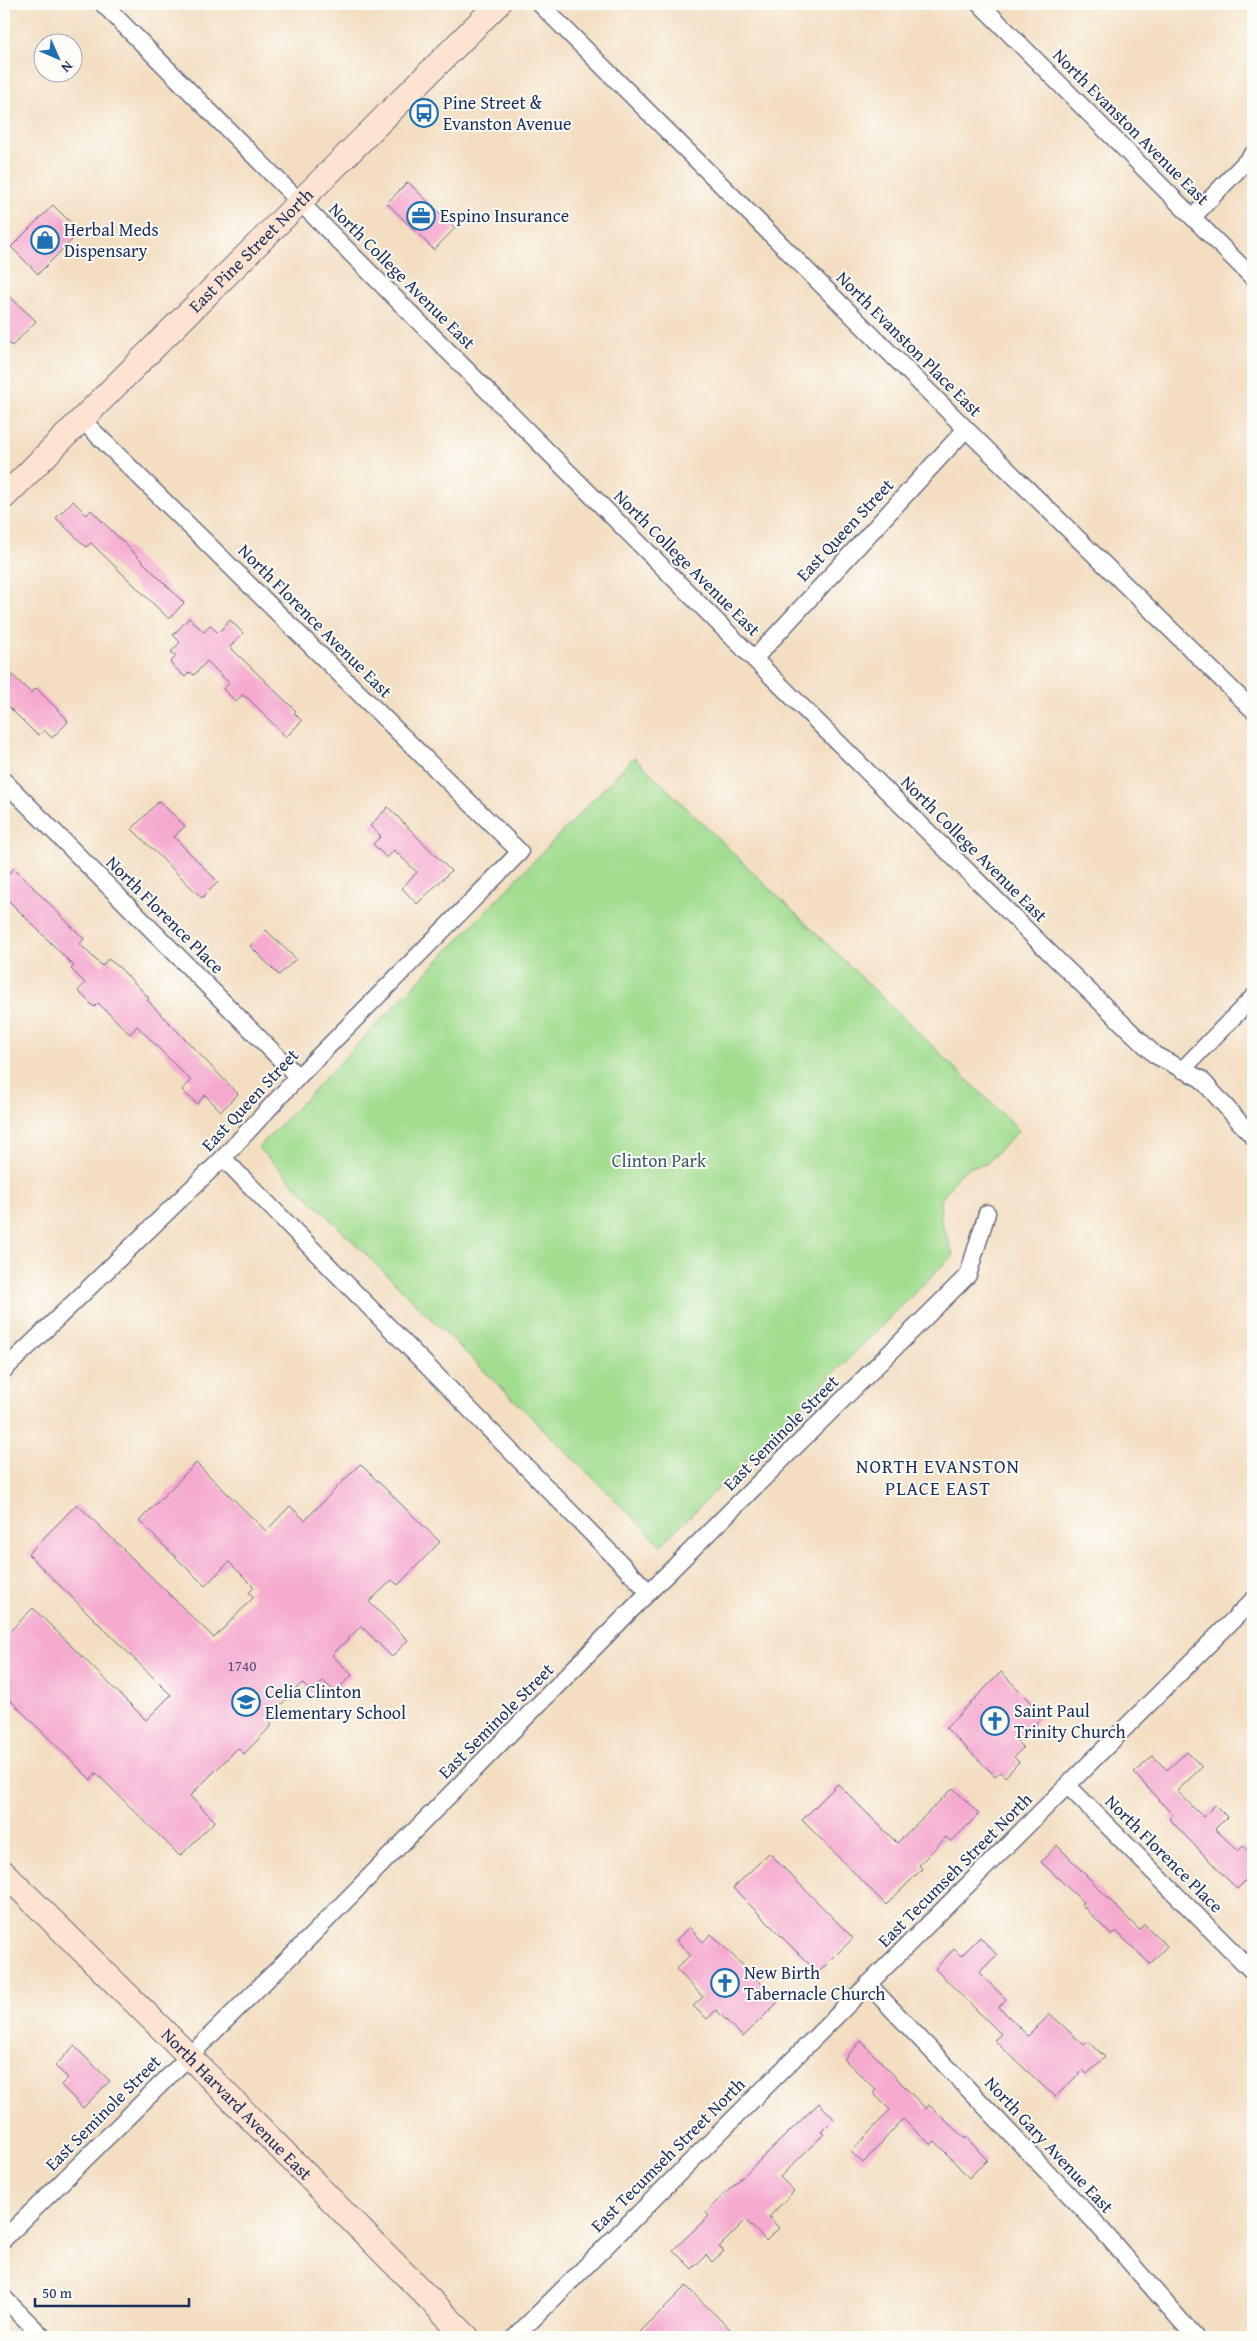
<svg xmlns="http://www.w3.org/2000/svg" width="1257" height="2341" font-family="'Gentium Book Plus',serif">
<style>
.green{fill:#a2dd8f;stroke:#5e8676}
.building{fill:#f5a9cf}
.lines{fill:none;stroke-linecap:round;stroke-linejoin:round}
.minor-casing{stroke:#676c81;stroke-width:19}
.secondary-casing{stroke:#676c81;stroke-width:26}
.minor{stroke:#fff;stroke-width:16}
.secondary{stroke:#fee3d1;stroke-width:24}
.labels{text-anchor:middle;stroke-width:4;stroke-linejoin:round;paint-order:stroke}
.number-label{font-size:15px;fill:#524e7a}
.poi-label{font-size:18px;fill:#1b2f5e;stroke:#fdfcf7;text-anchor:start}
.street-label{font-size:18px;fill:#1b2f5e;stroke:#fdfcf7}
.park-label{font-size:18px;fill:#3d5a6a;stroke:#fdfcf7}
.neighbourhood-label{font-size:19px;letter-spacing:1px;fill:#1b2f5e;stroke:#fdfcf7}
</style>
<rect width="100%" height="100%" fill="#fdfcf7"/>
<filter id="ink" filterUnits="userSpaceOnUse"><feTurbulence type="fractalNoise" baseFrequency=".02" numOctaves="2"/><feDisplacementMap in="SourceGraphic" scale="10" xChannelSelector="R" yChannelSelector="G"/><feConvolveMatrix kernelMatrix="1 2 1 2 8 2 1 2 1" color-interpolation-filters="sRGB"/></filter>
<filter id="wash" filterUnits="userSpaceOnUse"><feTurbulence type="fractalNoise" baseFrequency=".0096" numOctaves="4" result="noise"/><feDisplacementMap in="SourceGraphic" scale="20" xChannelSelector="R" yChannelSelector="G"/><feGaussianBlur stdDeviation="1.12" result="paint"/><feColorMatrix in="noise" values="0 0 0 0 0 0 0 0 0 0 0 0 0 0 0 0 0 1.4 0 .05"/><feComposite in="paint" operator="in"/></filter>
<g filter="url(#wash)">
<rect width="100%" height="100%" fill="#f3dec1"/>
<polygon class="green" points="634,757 1019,1130 986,1164 969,1168 959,1174 940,1201 941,1221 953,1255 661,1545 258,1148"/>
<g id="blocks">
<g class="building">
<polygon points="408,182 455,228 434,250 387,203"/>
<polygon points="53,205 80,232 38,274 11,247"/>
<polygon points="4,291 36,321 12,346 4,338"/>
<polygon points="73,501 87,515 91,510 184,603 169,619 91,543 86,547 56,518"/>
<polygon points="189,618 204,632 210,625 218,633 230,620 243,633 230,647 296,711 294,713 302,721 286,737 249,699 242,695 236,702 223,689 229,683 207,661 194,675 190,672 185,677 170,663 176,656 171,652 180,642 173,635"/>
<polygon points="4,667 31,693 36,688 65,717 68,722 52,738 44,730 39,735 34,732 4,702"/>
<polygon points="159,801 185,826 174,837 218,882 202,898 132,829"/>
<polygon points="388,807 451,871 417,904 402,888 417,872 394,850 387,858 373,844 381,836 370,826"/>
<polygon points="14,868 84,939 80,944 102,966 108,959 119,967 149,998 147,1000 238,1094 221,1111 205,1095 197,1104 182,1090 191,1081 137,1026 130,1034 98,1003 94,1007 78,991 85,983 71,969 74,966 4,896 4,878"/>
<polygon points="266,930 296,959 279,975 250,946"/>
<polygon points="196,1463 266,1531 290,1506 305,1520 360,1464 440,1542 398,1585 392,1580 369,1602 408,1640 392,1657 361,1626 332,1655 352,1675 335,1692 323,1681 312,1693 302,1683 267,1719 272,1725 244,1754 238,1748 190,1796 215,1821 180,1856 96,1773 91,1780 4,1694 4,1637 33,1608 146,1720 171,1695 28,1554 77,1504 214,1638 254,1597 249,1593 254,1587 229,1562 205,1586 139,1521"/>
<polygon points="1001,1672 1044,1715 1017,1742 1023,1748 1014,1757 1019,1762 1005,1777 1000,1772 995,1776 946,1728"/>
<polygon points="1187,1752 1202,1767 1177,1791 1203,1817 1215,1805 1227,1817 1215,1829 1238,1851 1243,1846 1253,1856 1253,1873 1237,1889 1169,1819 1173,1815 1134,1773 1153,1756 1167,1770"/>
<polygon points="838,1784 897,1843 953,1788 979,1814 951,1842 946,1837 919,1865 922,1869 886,1905 802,1820"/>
<polygon points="1057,1845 1139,1930 1144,1924 1167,1946 1150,1964 1116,1931 1111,1935 1081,1904 1083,1902 1041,1862"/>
<polygon points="769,1853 853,1938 818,1973 733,1888"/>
<polygon points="689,1927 703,1942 711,1934 779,2001 743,2037 716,2010 707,2019 693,2006 703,1997 676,1969 690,1955 676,1940"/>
<polygon points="980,1937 997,1955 979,1973 1006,1999 999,2007 1028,2036 1050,2014 1084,2045 1088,2041 1105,2057 1087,2074 1083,2070 1055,2097 994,2040 1001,2034 935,1969 954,1949 961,1956"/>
<polygon points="861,2041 926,2109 929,2105 965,2139 966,2137 987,2160 969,2178 935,2141 931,2145 903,2119 863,2163 851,2152 890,2110 873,2093 876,2090 844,2059"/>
<polygon points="74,2046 110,2081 83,2108 61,2085 68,2078 55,2066"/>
<polygon points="819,2103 834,2119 821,2132 824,2134 780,2177 794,2191 769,2217 779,2228 766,2241 746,2220 719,2247 724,2251 712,2262 706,2255 692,2269 673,2250 709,2216 706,2212"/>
<polygon points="686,2286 738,2337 635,2337"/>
</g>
</g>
</g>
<g filter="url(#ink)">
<use href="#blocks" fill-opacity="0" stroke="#676c81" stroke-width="1"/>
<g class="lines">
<defs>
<g id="minor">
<polyline points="103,4 754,659 1054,957 1155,1055 1201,1079 1253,1137"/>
<polyline points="540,4 966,429 1253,710"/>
<polyline points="980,4 1253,278"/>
<polyline points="1193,217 1253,154"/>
<polyline points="754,659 966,429"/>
<polyline points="4,781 298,1077"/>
<polyline points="1182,1070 1253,997"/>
<polyline points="223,1158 649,1592"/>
<polyline points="4,1370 223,1158 298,1077 520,852 81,419"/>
<polyline points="1068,1786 1253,1972"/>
<polyline points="868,1984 1094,2221 1195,2337"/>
<polyline points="4,2239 312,1935 649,1592 968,1275 987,1213"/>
<polyline points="4,2298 43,2337"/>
<polyline points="515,2337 1253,1600"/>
</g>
<g id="secondary">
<path id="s1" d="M4 497 498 4"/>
<path id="s2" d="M4 1873 170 2037 467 2337"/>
</g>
</defs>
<use href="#minor" class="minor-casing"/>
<use href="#secondary" class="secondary-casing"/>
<use href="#minor" class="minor"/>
<use href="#secondary" class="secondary"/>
</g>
</g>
<defs>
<symbol id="bus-ring" viewBox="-11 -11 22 22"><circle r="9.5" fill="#fdfcf7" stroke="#1f6fb2" stroke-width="1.5"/><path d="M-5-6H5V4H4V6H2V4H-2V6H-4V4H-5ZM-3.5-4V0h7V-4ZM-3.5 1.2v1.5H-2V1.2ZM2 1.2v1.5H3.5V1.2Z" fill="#1f6fb2"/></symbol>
<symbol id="office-ring" viewBox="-11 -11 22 22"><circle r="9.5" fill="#fdfcf7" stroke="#1f6fb2" stroke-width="1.5"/><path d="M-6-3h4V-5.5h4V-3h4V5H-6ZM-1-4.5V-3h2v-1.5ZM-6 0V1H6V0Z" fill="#1f6fb2"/></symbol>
<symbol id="shop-ring" viewBox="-11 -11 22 22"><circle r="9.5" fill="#fdfcf7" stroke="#1f6fb2" stroke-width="1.5"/><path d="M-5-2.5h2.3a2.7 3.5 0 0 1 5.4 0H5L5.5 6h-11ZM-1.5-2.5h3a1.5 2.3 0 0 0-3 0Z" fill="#1f6fb2"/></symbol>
<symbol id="school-ring" viewBox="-11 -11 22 22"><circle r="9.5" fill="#fdfcf7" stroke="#1f6fb2" stroke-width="1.5"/><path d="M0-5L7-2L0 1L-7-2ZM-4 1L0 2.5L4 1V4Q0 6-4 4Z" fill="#1f6fb2"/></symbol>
<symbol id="church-ring" viewBox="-11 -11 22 22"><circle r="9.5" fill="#fdfcf7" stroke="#1f6fb2" stroke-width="1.5"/><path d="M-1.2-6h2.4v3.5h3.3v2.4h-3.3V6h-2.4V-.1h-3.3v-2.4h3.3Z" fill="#1f6fb2"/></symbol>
</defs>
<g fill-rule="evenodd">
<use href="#bus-ring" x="408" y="97" width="32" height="32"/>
<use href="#office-ring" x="405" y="200" width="32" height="32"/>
<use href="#shop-ring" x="29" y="224" width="32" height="32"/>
<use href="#school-ring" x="230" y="1686" width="32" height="32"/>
<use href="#church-ring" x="979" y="1705" width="32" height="32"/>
<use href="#church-ring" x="709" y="1967" width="32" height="32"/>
</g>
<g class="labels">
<g class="number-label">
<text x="242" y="1671">1740</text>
</g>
<g class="poi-label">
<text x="443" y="109">Pine Street &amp;<tspan x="443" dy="21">Evanston Avenue</tspan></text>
<text x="440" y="222">Espino Insurance</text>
<text x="64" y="236">Herbal Meds<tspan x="64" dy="21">Dispensary</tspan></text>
<text x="265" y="1698">Celia Clinton<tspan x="265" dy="21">Elementary School</tspan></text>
<text x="1014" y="1717">Saint Paul<tspan x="1014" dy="21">Trinity Church</tspan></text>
<text x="744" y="1979">New Birth<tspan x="744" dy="21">Tabernacle Church</tspan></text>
</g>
<g class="street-label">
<text transform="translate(1131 127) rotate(45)" y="6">North Evanston Avenue East</text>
<text dy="6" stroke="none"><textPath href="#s1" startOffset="349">East Pine Street North</textPath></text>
<text transform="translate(402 276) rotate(45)" y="6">North College Avenue East</text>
<text transform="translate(909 344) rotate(45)" y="6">North Evanston Place East</text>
<text transform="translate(845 530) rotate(-47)" y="6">East Queen Street</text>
<text transform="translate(687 563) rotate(45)" y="6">North College Avenue East</text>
<text transform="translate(315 621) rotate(45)" y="6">North Florence Avenue East</text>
<text transform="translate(974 849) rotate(45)" y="6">North College Avenue East</text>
<text transform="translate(165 915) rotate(45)" y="6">North Florence Place</text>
<text transform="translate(250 1100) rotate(-47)" y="6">East Queen Street</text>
<text transform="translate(781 1433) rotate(-45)" y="6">East Seminole Street</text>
<text transform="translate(496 1721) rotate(-45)" y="6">East Seminole Street</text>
<text transform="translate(1164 1854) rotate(45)" y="6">North Florence Place</text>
<text transform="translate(955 1870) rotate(-45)" y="6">East Tecumseh Street North</text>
<text dy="6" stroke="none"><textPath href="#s2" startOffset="328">North Harvard Avenue East</textPath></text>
<text transform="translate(103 2113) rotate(-45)" y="6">East Seminole Street</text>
<text transform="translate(1049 2145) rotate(47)" y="6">North Gary Avenue East</text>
<text transform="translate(668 2155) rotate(-45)" y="6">East Tecumseh Street North</text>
</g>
<g class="park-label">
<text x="659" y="1167">Clinton Park</text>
</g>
<g class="neighbourhood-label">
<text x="938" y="1473">NORTH EVANSTON<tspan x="938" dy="22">PLACE EAST</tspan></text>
</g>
</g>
<rect width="1257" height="2341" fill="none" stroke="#fdfcf7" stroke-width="20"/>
<g transform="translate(58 58) rotate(135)"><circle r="24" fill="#fdfcf7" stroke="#a3aaba"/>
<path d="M0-4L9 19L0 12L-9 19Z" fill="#1f6fb2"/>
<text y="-8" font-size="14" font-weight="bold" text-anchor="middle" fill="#1b2f5e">N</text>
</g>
<path d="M35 2298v8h154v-8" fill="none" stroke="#1b2f5e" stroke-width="2.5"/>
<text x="42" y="2298" font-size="15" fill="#1b2f5e" stroke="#fdfcf7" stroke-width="4" paint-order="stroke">50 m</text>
</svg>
